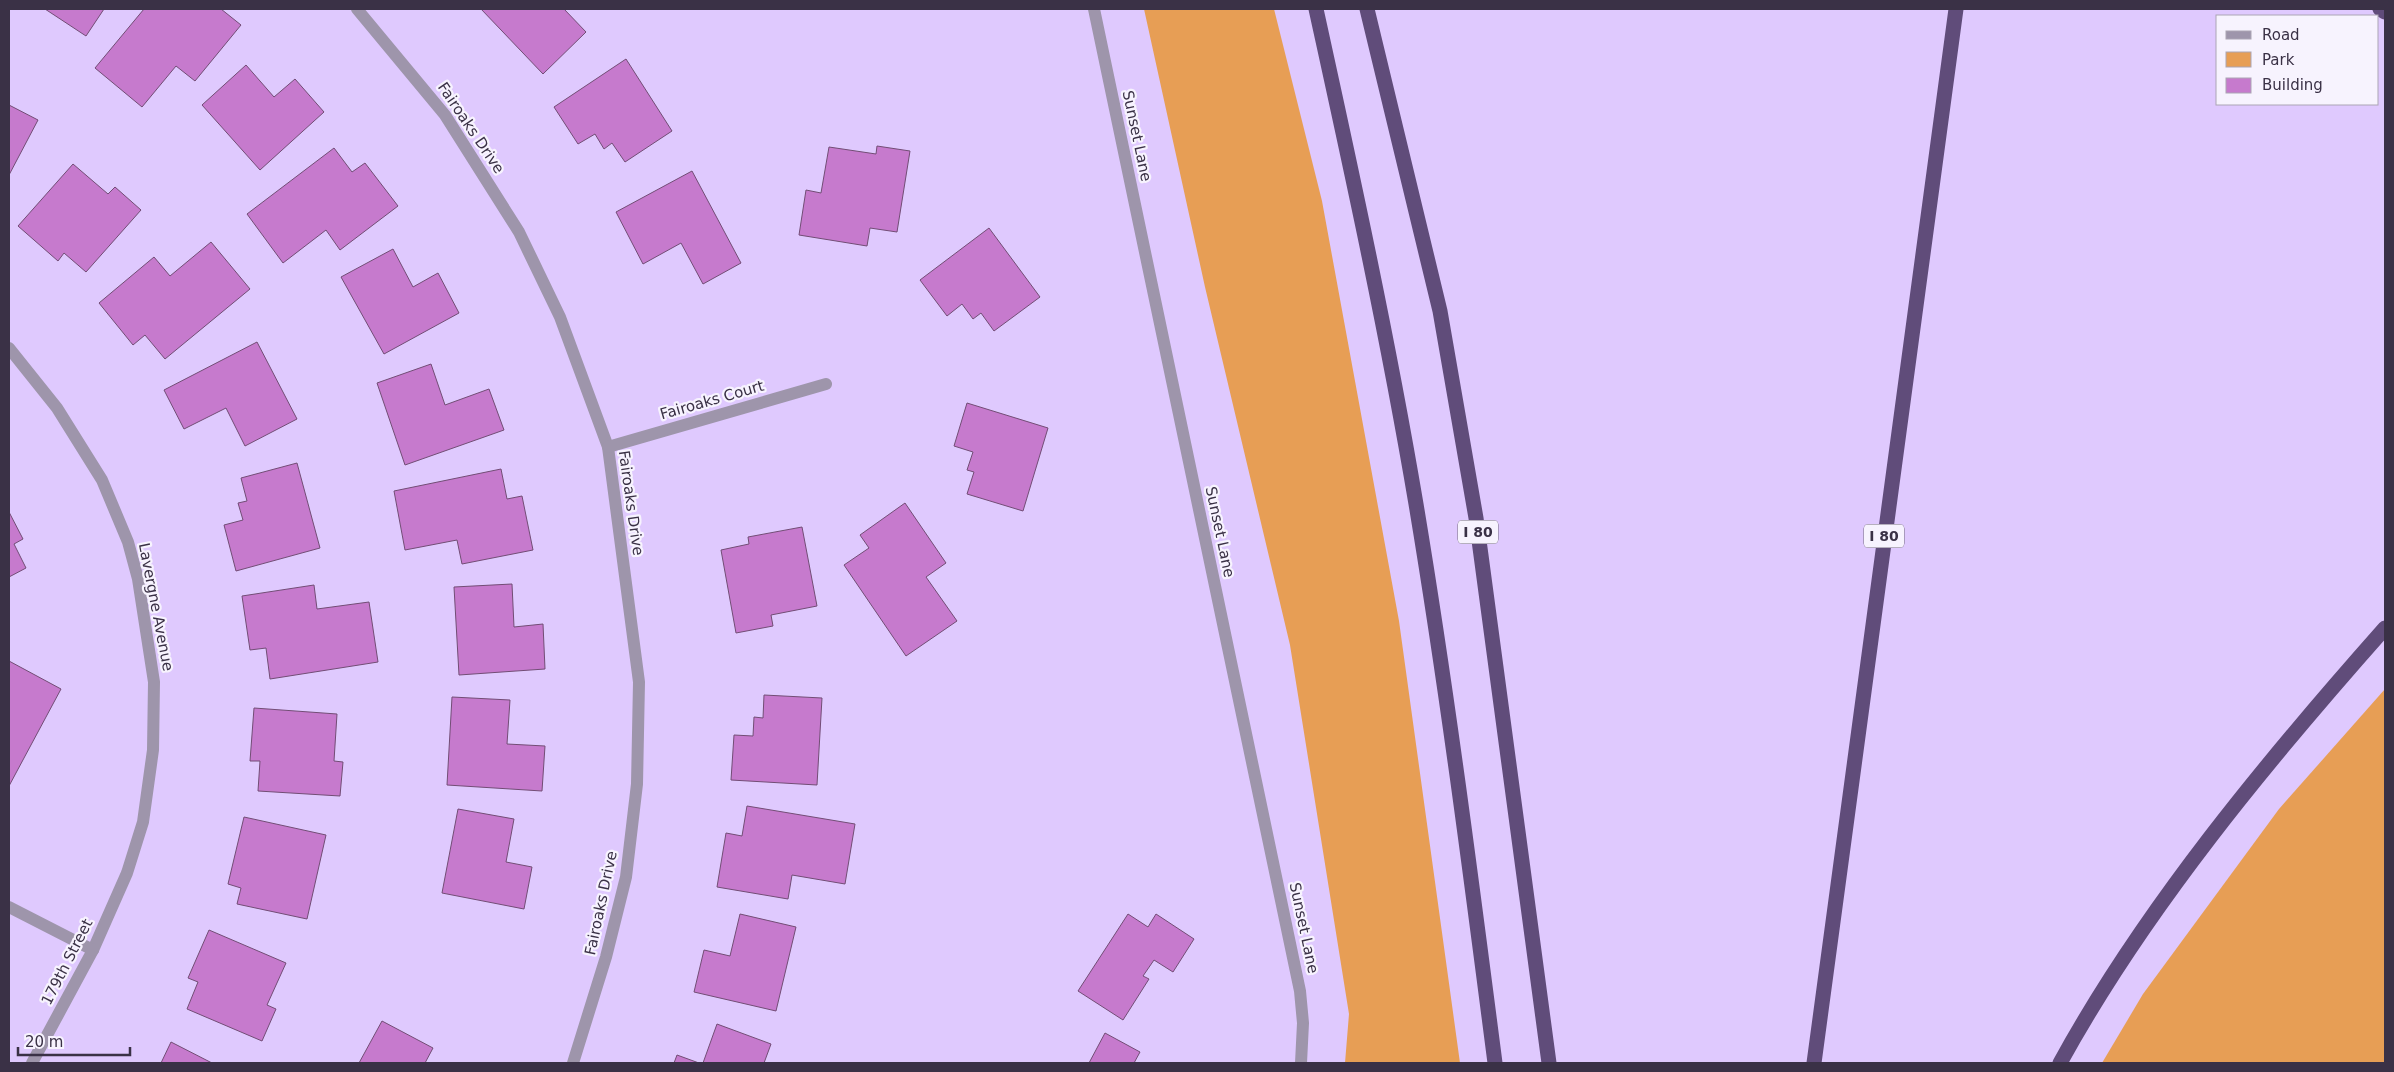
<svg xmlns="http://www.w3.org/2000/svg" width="2394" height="1072" font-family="'DejaVu Sans',sans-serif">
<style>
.green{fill:#e79e55}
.building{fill:#c67acd;stroke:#724d75}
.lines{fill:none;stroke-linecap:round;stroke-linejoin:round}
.minor{stroke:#9e95ab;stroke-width:12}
.highway{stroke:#604c7a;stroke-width:15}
.labels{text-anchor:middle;stroke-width:4.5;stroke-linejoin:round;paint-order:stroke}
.shield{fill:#f7f3fe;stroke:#736b7d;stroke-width:1}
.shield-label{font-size:14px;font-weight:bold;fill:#3a3146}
.street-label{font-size:15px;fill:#3a3146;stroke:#f7f3fe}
</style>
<rect width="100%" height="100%" fill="#dfc9fe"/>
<g class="green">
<polygon points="1144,9 1274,9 1322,201 1399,621 1460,1063 1345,1063 1349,1014 1290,645 1205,287"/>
<polygon points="2385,689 2385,1063 2102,1063 2143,994 2279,809"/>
</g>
<g class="building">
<polygon points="45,9 104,9 86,36"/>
<polygon points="144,9 221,9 241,25 195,81 176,66 142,107 95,68"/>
<polygon points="481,9 564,9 586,32 543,74"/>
<polygon points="626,59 672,131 625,162 612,143 604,149 595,134 578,144 554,107"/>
<polygon points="246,65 274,97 295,79 324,112 260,170 202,105"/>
<polygon points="9,105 38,120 9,175"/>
<polygon points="877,146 910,151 897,232 870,228 867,246 799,235 806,190 821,193 829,147 876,154"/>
<polygon points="334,148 352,172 365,163 398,206 340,250 326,230 283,263 247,214"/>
<polygon points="73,164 108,194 115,187 141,210 86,272 64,253 58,261 18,226"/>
<polygon points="692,171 741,263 703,284 681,243 643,264 616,212"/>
<polygon points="989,228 1040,297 994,331 981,313 973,319 962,304 947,316 920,280"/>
<polygon points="211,242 250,289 165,359 145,335 133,345 99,303 154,257 170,276"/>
<polygon points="393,249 413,287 438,273 459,313 384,354 341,277"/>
<polygon points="257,342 297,419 245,446 226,408 184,429 164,390"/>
<polygon points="431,364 445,405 489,389 504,430 405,465 377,383"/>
<polygon points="967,403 1048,428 1023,511 967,494 974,472 967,470 973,452 954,446"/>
<polygon points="297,463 320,548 236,571 224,525 243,520 238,503 247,501 241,478"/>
<polygon points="501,469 507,499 522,496 533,550 462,564 457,540 405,550 394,491"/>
<polygon points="905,503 946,563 926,577 957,621 906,656 844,565 869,548 860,535"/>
<polygon points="9,512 23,539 14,544 26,568 9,577"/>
<polygon points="802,527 817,606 771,615 773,626 736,633 721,550 749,544 748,537"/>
<polygon points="512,584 514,627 543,624 545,669 459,675 454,587"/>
<polygon points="314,585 317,609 369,602 378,662 270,679 266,648 250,650 242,596"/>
<polygon points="9,661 61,689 9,786"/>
<polygon points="764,695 822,698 817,785 731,780 734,735 753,736 754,717 763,718"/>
<polygon points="452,697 510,700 507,744 545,746 542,791 447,785"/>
<polygon points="254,708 337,714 334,761 343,762 340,796 258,791 260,761 250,761"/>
<polygon points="747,806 855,824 845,884 792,875 788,899 717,887 726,833 742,836"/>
<polygon points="458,809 514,819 506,862 532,867 524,909 442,893"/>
<polygon points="244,817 326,835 307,919 237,904 241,888 228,884"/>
<polygon points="740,914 796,927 776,1011 694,992 704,950 730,956"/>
<polygon points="1128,914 1148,927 1156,914 1194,939 1173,972 1154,960 1143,976 1149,979 1123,1020 1078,991"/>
<polygon points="209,930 286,963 267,1005 276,1009 262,1041 187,1009 198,982 188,978"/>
<polygon points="382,1021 433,1048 425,1063 359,1063"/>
<polygon points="717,1024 771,1044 764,1063 703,1063"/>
<polygon points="1105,1033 1140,1052 1134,1063 1089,1063"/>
<polygon points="171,1042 212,1063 161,1063"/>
<polygon points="677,1055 699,1063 674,1063"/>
</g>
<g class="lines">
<g class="minor">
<polyline points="357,9 445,115 519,232 560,317 608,447 639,682 637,784 626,877 606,957 573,1063"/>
<polyline points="1094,9 1300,991 1303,1023 1301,1063"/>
<polyline points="9,348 57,408 102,480 128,542 138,579 154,682 153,750 143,822 127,873 93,950 32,1063"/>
<polyline points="608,447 826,384"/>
<polyline points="9,907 93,950"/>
</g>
<g class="highway">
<path d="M1316 9C1352 173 1388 338 1416 504 1447 690 1471 877 1495 1063"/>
<polyline points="1367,9 1440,311 1476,518 1549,1063"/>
<polyline points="2380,9 2385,12"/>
<polyline points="1814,1063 1956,9"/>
<path d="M2060 1063C2145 908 2268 760 2385 628"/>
</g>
</g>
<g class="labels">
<g class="shield">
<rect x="1458" y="520.5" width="40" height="23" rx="4"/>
<rect x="1864" y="524.5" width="40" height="23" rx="4"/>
</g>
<g class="shield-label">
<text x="1478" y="537">I 80</text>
<text x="1884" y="541">I 80</text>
</g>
<g class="street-label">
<text transform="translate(471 128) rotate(56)" y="5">Fairoaks Drive</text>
<text transform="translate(1137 136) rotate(78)" y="5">Sunset Lane</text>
<text transform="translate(712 400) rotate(-16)" y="5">Fairoaks Court</text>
<text transform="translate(631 503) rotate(82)" y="5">Fairoaks Drive</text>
<text transform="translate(1220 532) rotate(78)" y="5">Sunset Lane</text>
<text transform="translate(156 607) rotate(79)" y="5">Lavergne Avenue</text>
<text transform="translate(601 903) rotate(-78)" y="5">Fairoaks Drive</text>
<text transform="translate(1304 928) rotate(78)" y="5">Sunset Lane</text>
<text transform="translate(67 962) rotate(-63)" y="5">179th Street</text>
</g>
</g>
<rect width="2394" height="1072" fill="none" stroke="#3a3146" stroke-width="20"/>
<rect x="2216" y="15" width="162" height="90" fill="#f7f3fe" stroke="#aba5b4"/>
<rect x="2226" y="31" width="25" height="8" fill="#9e95ab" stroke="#aba5b4"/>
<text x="2262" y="40" font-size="15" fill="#3a3146">Road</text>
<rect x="2226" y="52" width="25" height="15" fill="#e79e55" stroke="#aba5b4"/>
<text x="2262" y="65" font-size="15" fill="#3a3146">Park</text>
<rect x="2226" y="78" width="25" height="15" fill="#c67acd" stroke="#aba5b4"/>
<text x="2262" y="90" font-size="15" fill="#3a3146">Building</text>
<path d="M18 1047v8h112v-8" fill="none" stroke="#3a3146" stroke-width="2.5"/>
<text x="25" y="1047" font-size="15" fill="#3a3146" stroke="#f7f3fe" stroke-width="4" paint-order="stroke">20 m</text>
</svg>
